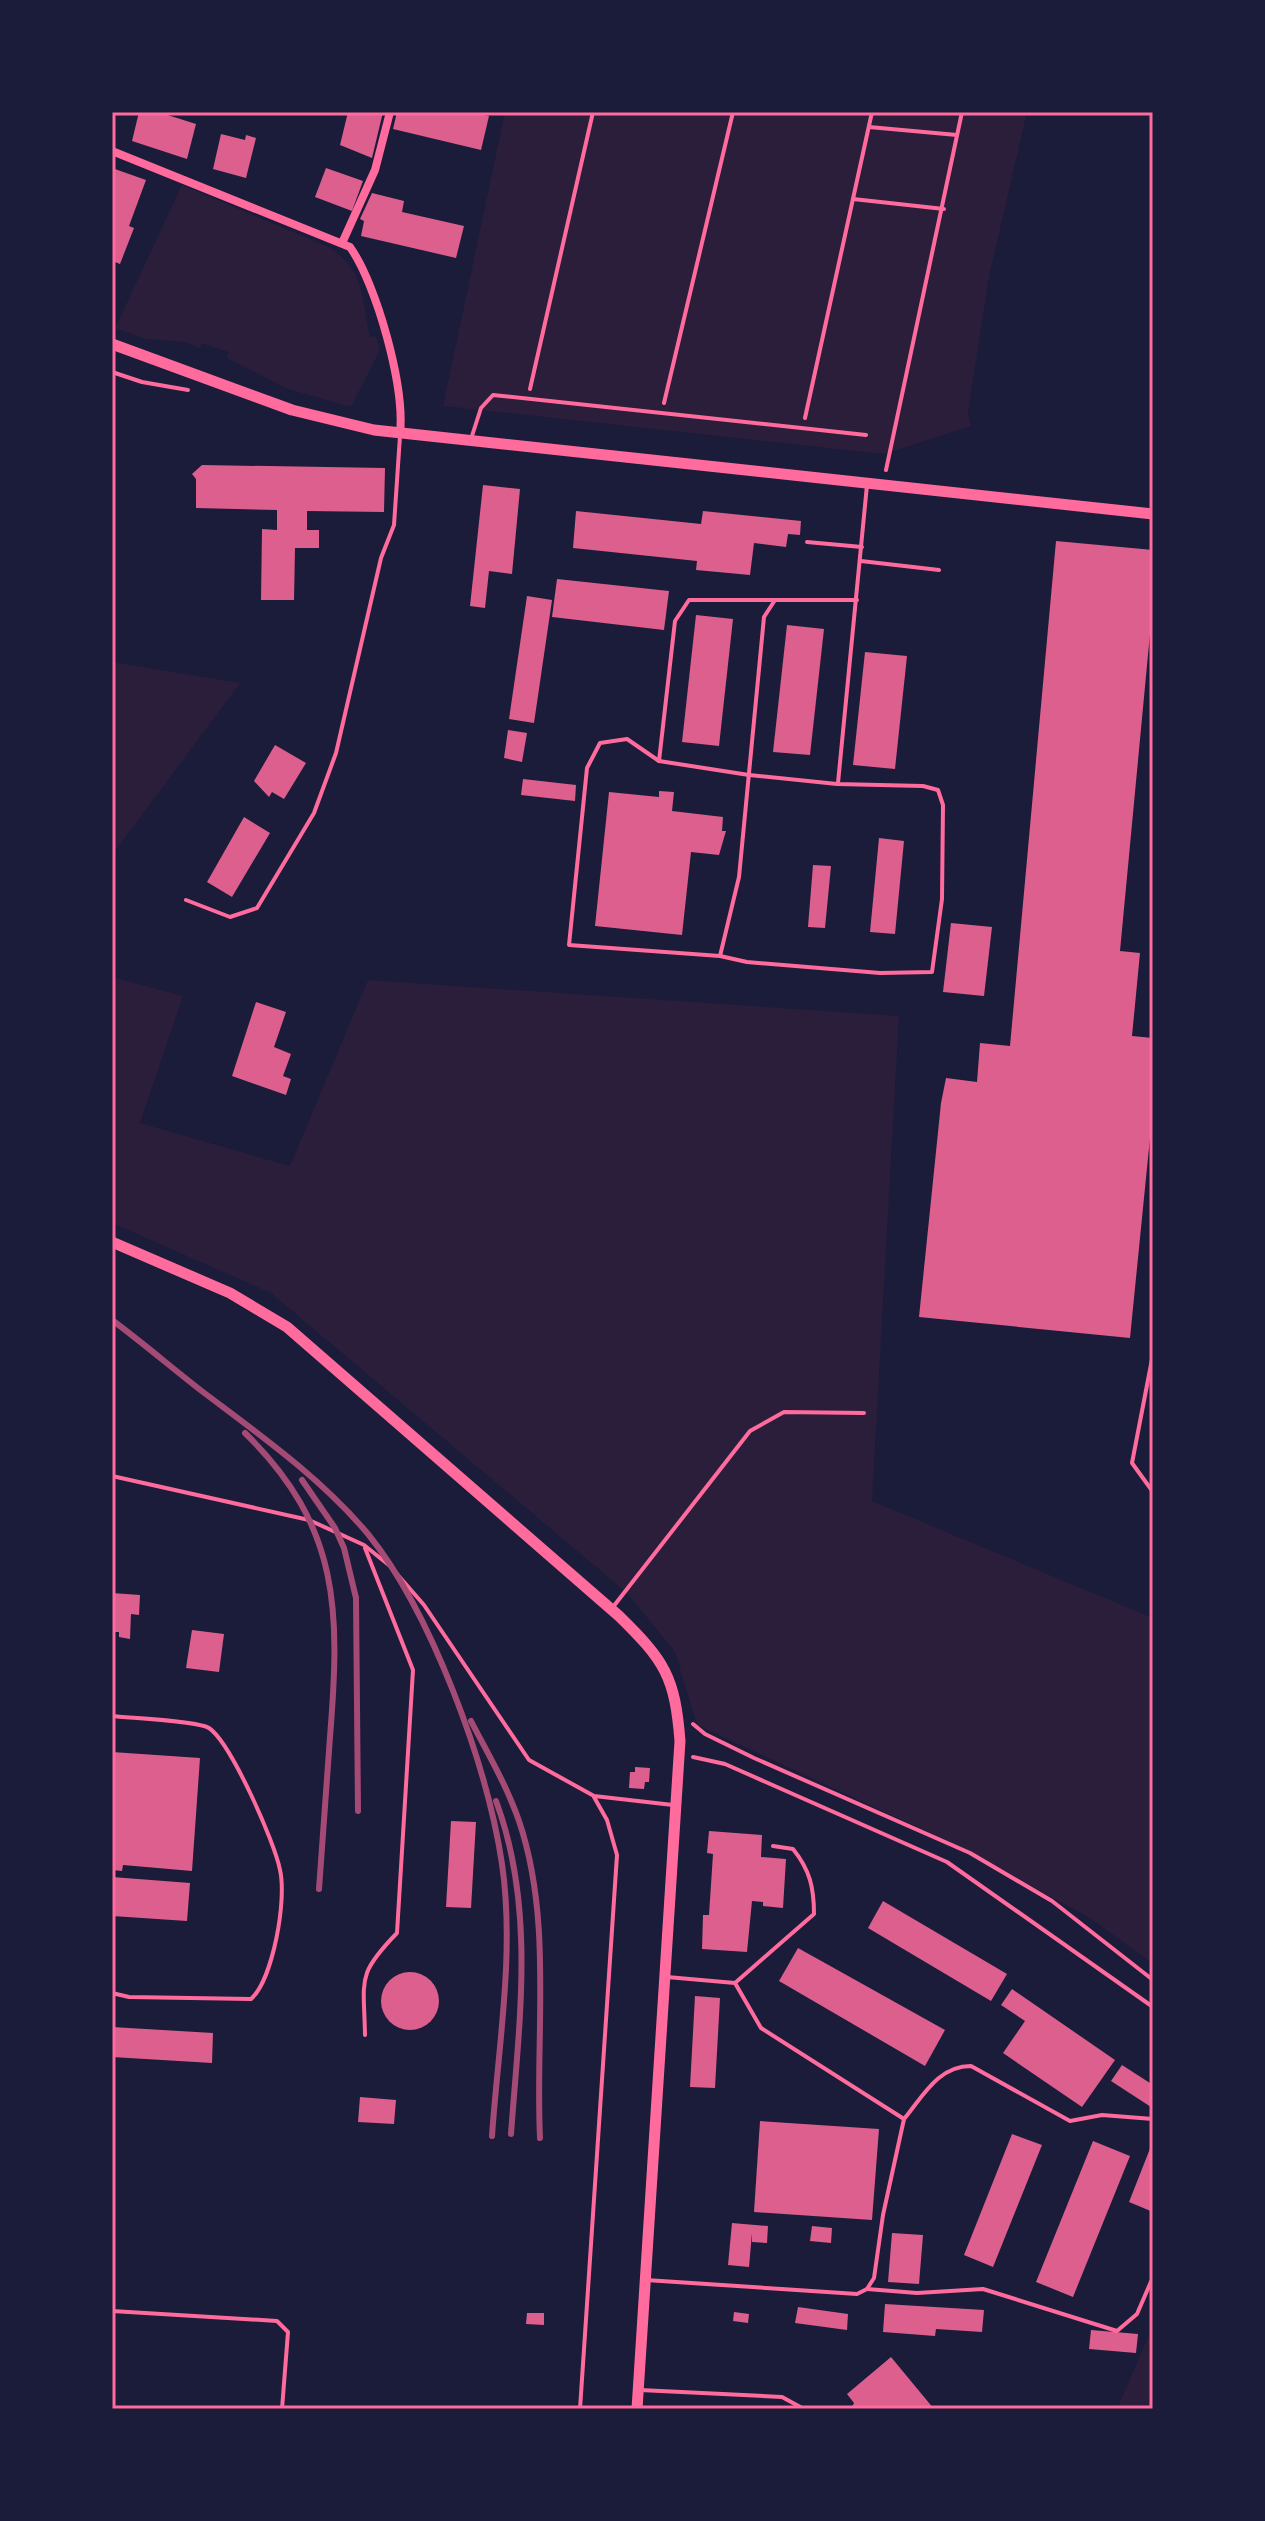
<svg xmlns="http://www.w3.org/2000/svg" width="1265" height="2521" font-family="'Playfair Display',serif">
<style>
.green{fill:#2a1e3b}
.building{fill:#dd5f8e}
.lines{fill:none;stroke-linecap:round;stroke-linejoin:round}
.path{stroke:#ff6b9d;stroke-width:4}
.service{stroke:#ff6b9d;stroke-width:4}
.minor{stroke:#ff6b9d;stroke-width:8}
.tertiary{stroke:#ff6b9d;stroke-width:11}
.rail{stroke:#a44b75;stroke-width:6}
.neatline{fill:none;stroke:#ff6b9d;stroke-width:3}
</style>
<rect width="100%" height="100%" fill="#1b1b3a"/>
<g class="green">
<polygon points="505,112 1027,112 989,277 968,412 971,426 884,454 443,406"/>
<path d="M182 185 331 248C366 274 361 297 370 337L376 336 380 350 351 407 288 389 227 358 228 352 202 343 200 348 184 342 146 339 115 328Z"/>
<polygon points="112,662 240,683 112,855"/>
<polygon points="112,977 183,996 140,1123 290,1166 368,980 899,1016 872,1501 1153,1618 1153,1964 1090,1918 956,1845 697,1725 675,1652 627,1593 271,1293 112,1223"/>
<polygon points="1153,2326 1153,2409 1117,2409"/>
</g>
<g class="building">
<polygon points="139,112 158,112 196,124 187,159 132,141"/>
<polygon points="348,112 383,112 372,158 340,145"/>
<polygon points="397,112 474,112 489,116 481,150 393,129"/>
<polygon points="221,134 245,140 246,135 256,138 246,178 213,169"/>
<polygon points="112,168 146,180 129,226 134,228 120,264 115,262 112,270"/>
<polygon points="326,168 363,181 352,211 315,197"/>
<polygon points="372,193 404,201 402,212 464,226 456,258 361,236 364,221 360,219"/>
<polygon points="202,465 385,468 384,512 307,511 307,530 319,530 319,548 295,548 294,600 261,600 262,529 277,530 277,510 196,508 196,479 192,474"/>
<polygon points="483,485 520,489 512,574 489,571 485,608 470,606"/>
<polygon points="576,511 701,524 703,511 801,521 800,535 788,534 786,547 754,543 750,575 696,570 697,561 573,548"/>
<polygon points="1056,541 1153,550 1153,602 1120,951 1140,953 1132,1036 1153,1038 1153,1108 1130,1338 919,1317 941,1103 946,1078 977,1082 980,1043 1010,1046"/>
<polygon points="557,579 669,591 664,630 552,617"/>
<polygon points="527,596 552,600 534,723 509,719"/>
<polygon points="696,615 733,619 719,746 682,742"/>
<polygon points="787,625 824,629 810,755 773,752"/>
<polygon points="865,652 907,656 895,769 853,765"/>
<polygon points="508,730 527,733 522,762 504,758"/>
<polygon points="275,745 306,763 284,799 272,792 269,797 254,781"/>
<polygon points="523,779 576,785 575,801 521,795"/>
<polygon points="659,791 674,792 672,811 723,817 722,831 726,831 719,855 691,852 682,935 595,926 609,792 659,797"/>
<polygon points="244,817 270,833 232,897 207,882"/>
<polygon points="879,838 904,841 895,934 870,932"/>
<polygon points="813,865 831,866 825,928 808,927"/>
<polygon points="951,923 992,927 984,996 943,992"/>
<polygon points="256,1002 286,1012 274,1047 291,1054 283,1076 291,1079 286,1095 232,1076"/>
<polygon points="112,1593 140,1595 139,1615 131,1614 130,1639 119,1637 119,1632 112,1632"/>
<polygon points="192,1630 224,1634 219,1672 186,1668"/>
<polygon points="112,1752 200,1758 192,1871 123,1865 122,1871 112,1870"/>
<polygon points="635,1767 650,1768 649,1782 645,1782 644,1789 629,1788 630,1772 635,1772"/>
<polygon points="451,1821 476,1822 471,1908 446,1907"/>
<polygon points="709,1831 762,1835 761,1857 786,1859 783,1908 763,1906 763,1902 752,1901 747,1952 702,1949 703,1915 709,1915 713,1854 707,1853"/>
<polygon points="112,1877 190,1883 187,1921 112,1916"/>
<polygon points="883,1901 1007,1974 991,2001 868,1928"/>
<polygon points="798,1948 945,2030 925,2066 779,1981"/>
<circle cx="410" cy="2001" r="29"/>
<polygon points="1012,1989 1115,2060 1082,2107 1003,2053 1025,2021 1001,2005"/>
<polygon points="695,1996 720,1998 715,2088 690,2087"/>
<polygon points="112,2027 213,2033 212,2063 112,2057"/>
<polygon points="1122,2065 1153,2085 1151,2107 1111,2081"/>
<polygon points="360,2097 396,2100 394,2124 358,2122"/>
<polygon points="760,2121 879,2129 872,2220 754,2212"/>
<polygon points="1012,2134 1042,2145 993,2267 964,2255"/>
<polygon points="1093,2141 1130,2156 1073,2297 1036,2282"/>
<polygon points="1153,2141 1153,2212 1129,2202"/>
<polygon points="732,2223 768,2226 767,2243 752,2242 752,2233 749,2267 728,2265"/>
<polygon points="812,2226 832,2228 831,2243 810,2241"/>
<polygon points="892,2233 923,2235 919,2284 888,2282"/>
<polygon points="885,2304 984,2310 982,2332 936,2329 935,2336 883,2332"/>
<polygon points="798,2307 848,2314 847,2330 795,2323"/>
<polygon points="734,2312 749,2314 748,2323 733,2321"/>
<polygon points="527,2313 544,2313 544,2325 526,2324"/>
<polygon points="1091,2330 1138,2334 1136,2353 1089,2349"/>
<polygon points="891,2357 910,2380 934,2409 851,2409 854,2403 847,2394"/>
</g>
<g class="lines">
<g class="path">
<polyline points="869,127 957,135"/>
<polyline points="853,199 944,209"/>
<polyline points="112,372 142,382 188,390"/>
<polyline points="530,389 593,112"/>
<polyline points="664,403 733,112"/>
<polyline points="805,418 872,112"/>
<polyline points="886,470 962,112"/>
<polyline points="693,1724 705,1734 754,1758 970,1853 1052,1901 1153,1980"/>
<polyline points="693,1757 725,1764 947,1862 1153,2007"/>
</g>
<g class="service">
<polyline points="471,439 481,408 493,395 866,435"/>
<polyline points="807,542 862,547"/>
<polyline points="861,561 939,570"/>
<polygon points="627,739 659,761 749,775 837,784 923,786 938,790 943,805 942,899 932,972 880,973 747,962 720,956 569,945 587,768 600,743"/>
<polyline points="659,761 675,621 689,600 775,600"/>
<polyline points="838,783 867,485"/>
<polyline points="186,900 230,917 257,908 314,813 336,753 381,558 394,525 400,436"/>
<polyline points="720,956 739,877 764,617 775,600 857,600"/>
<polyline points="1153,1354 1132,1463 1153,1492"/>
<polyline points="112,1476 309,1520 364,1545 390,1566 424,1605 529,1760 594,1796 673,1805"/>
<path d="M365 1548 413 1670 397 1933C356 1975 364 1979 365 2035"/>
<polyline points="613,1607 750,1431 784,1412 864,1413"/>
<path d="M112 1716C129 1718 199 1721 209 1728 231 1743 275 1843 280 1870 287 1900 273 1979 251 1999L129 1997 112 1993"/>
<path d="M735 1983 814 1914C814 1888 810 1870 793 1849L773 1846"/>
<path d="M904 2119C923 2096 938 2066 971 2066L1070 2121 1102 2115 1153 2119"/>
<polyline points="646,2280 857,2294 867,2289 874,2278 883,2215 904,2119 761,2028 735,1983 667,1977"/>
<polyline points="867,2289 917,2293 983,2289 1117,2331 1137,2314 1153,2277"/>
<polyline points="112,2311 277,2321 288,2332 282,2409"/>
<polyline points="640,2390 782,2397 804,2409"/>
<polyline points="580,2409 617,1855 607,1820 594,1797"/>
</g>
<g class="minor">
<path d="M112 151 350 247C377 285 405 387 400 434"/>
<polyline points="343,241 375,170 390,112"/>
</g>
<g class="tertiary">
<polyline points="112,344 292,410 374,430 1153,514"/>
<path d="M112 1242 230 1293 287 1327 619 1616C665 1661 675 1677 680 1741L637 2409"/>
</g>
<g class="rail">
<path d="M112 1320C143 1343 172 1368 203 1392 260 1435 321 1478 368 1534 431 1612 487 1764 502 1864 515 1952 498 2048 492 2136"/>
<path d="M245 1433C341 1527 340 1612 330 1737 326 1787 323 1838 319 1889"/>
<polyline points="302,1480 335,1528 344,1548 356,1598 358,1811"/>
<path d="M471 1721C488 1754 507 1786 519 1821 553 1921 535 2034 540 2138"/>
<path d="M496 1801C536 1908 519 2023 511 2134"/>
</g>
</g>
<rect width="1265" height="2521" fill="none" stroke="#1b1b3a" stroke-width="228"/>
<rect x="114" y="114" width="1037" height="2293" class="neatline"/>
</svg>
